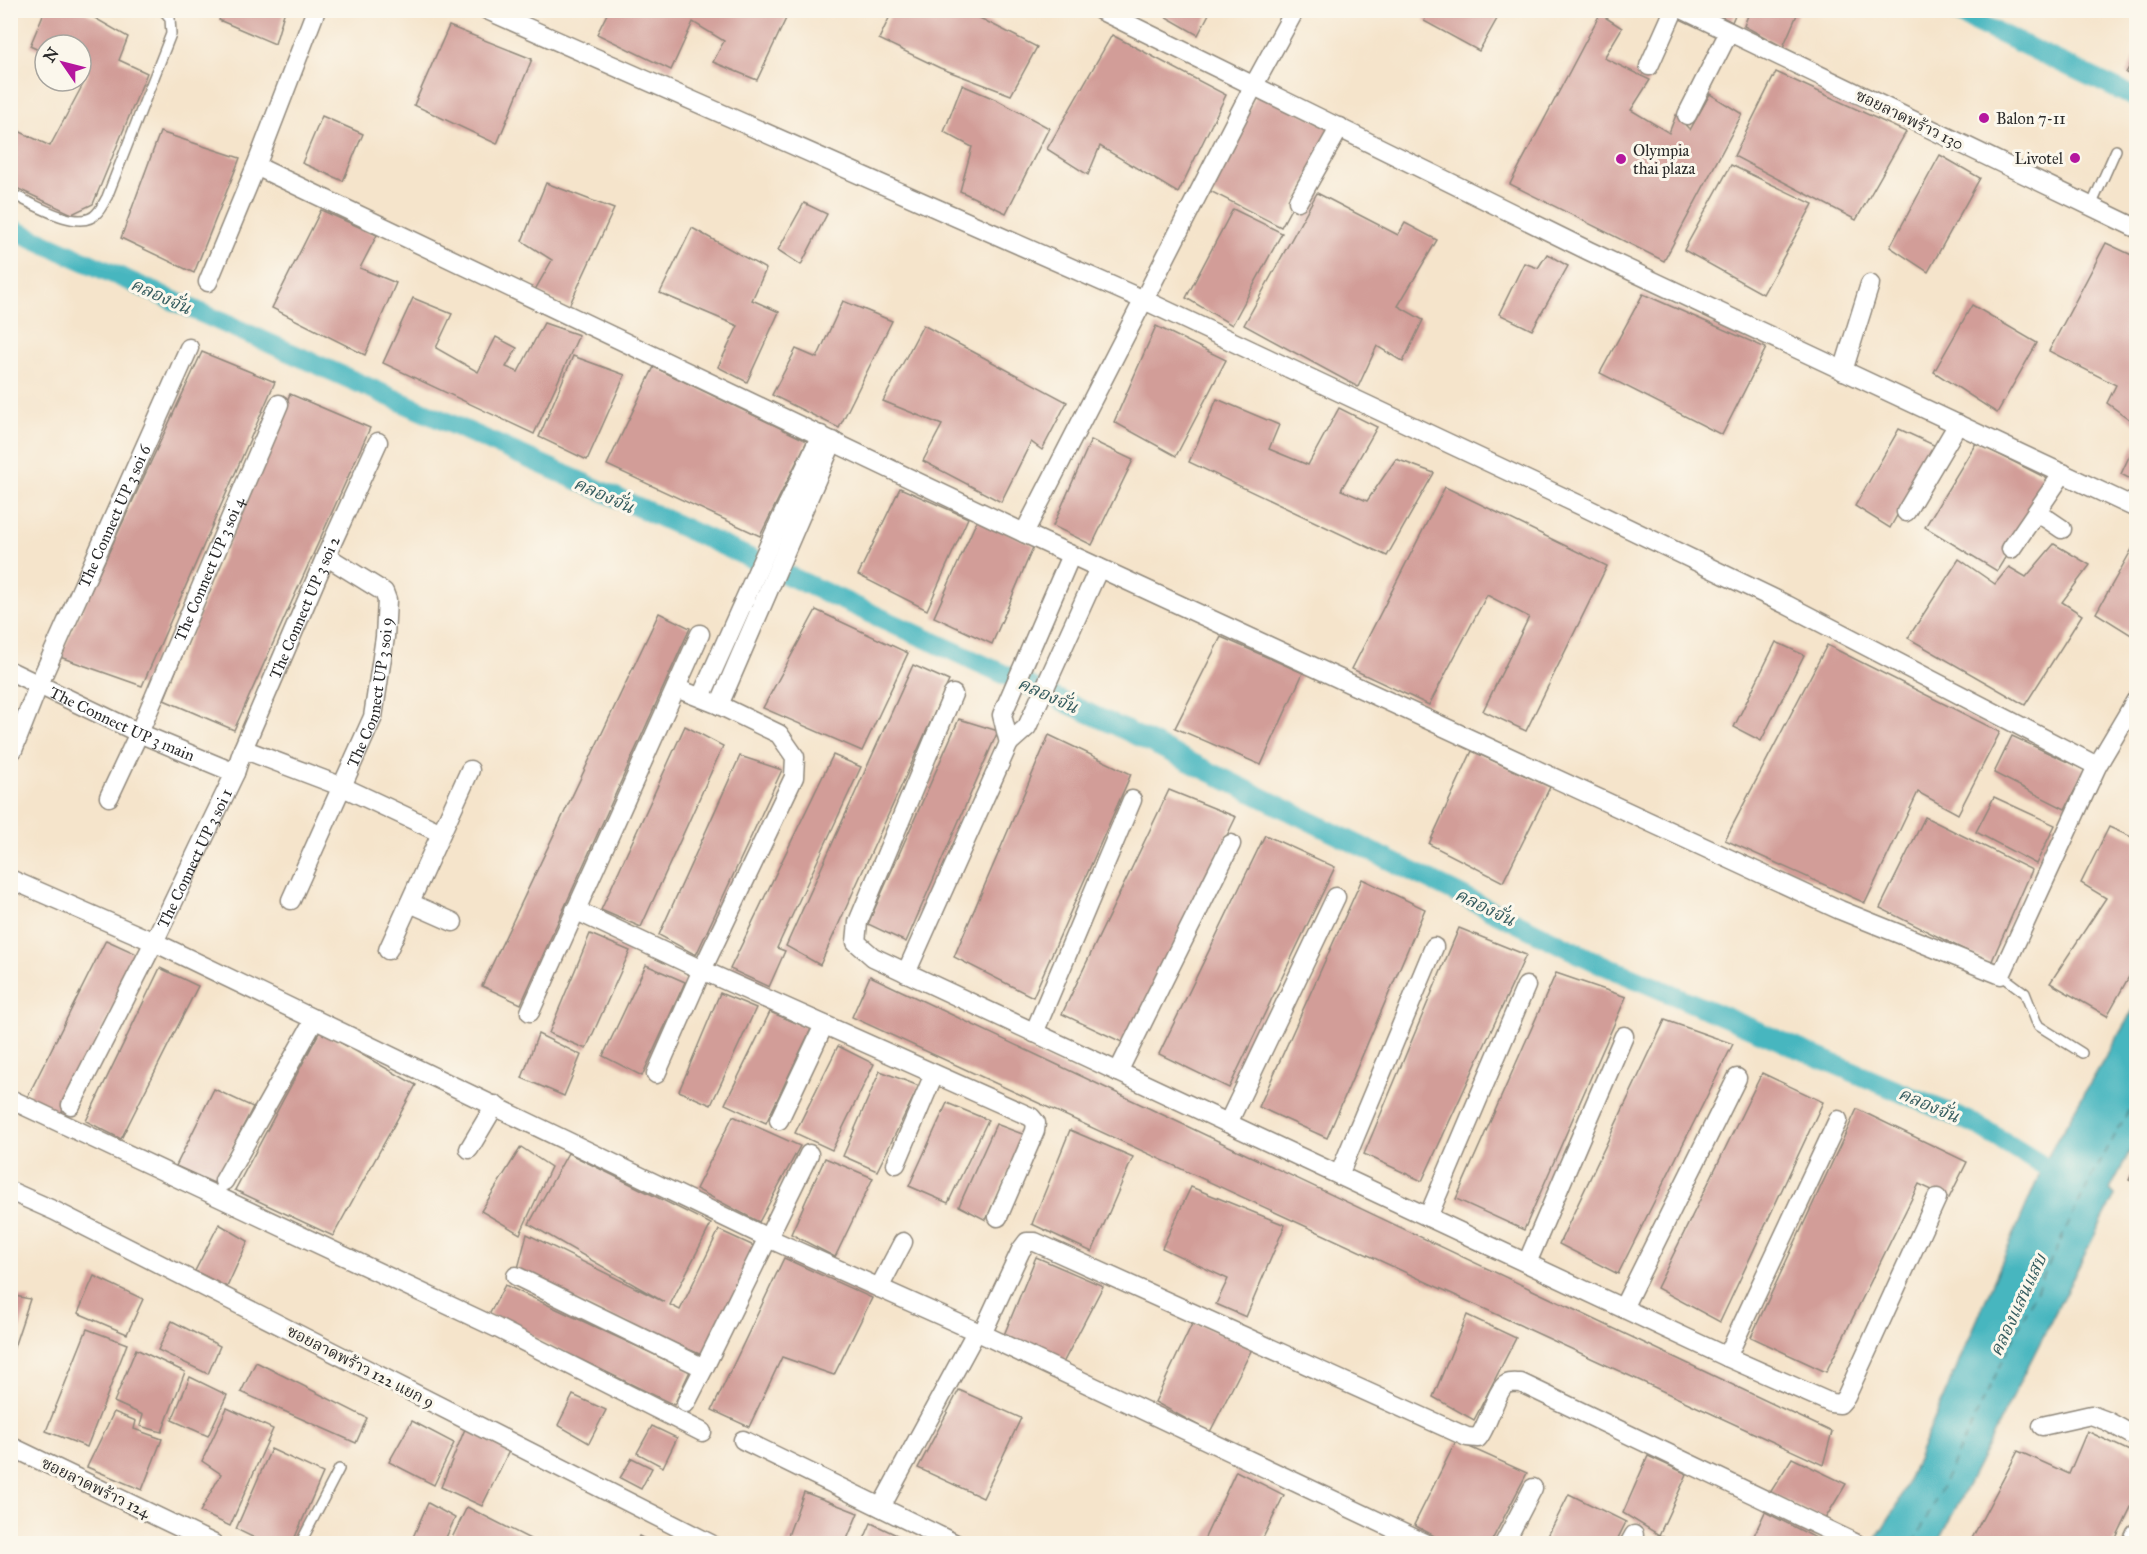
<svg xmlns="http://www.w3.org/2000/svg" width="2147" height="1554" font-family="'IM FELL Great Primer','Noto Serif Thai',serif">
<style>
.water{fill:#47b6bf;stroke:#397075;stroke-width:1.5}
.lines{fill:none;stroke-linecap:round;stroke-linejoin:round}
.canal{stroke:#47b6bf;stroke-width:20}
.ferry{stroke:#355c5f;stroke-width:1.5;stroke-dasharray:8 6;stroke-linecap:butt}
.building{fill:#d29d98}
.lane-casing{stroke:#90887b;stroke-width:12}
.street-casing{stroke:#90887b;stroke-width:21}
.lane{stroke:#fff;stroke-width:9}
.street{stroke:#fff;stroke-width:18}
.poi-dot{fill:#b5179e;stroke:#fbf7ec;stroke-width:2}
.labels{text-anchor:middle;stroke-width:6;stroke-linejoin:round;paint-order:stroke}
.poi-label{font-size:16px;fill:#2b2b2b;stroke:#fbf7ec;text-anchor:start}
.street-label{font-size:16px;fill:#2b2b2b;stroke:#fbf7ec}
.water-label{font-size:18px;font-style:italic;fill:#355c5f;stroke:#fbf7ec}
</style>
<rect width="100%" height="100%" fill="#fbf7ec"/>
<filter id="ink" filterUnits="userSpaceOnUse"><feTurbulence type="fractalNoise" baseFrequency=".0167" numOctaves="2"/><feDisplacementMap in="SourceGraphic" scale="12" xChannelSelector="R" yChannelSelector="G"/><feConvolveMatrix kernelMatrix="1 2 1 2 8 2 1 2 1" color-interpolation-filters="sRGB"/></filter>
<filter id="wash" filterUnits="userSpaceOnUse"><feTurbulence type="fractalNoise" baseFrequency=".008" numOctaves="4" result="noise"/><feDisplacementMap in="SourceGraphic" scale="24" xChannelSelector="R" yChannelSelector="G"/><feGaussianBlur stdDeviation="1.35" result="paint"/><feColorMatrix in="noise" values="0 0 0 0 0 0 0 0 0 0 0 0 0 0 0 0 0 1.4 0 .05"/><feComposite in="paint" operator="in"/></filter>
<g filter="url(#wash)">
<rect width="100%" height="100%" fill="#f5e4cb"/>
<polygon class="water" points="2136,1005 2136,1139 2110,1190 2115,1195 1938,1543 1873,1543 1897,1506 2048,1155"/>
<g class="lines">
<g class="canal">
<polyline points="1950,10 2136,98"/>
<polyline points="10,228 658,516 1119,727 1594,961 1977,1125 2066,1180"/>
</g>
<polyline class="ferry" points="1914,1544 2084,1192 2136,1097"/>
</g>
<g id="blocks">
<g class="building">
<polygon points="45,10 81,10 128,37 119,60 147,73 93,204 72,214 10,185 10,127 50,146 89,73 81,70 81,45 45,45 45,53 30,46"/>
<polygon points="223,10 285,10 275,44 219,20"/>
<polygon points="609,10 790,10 757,80 713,62 724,41 693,22 671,70 597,34"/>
<polygon points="893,10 964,10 1037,47 1011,95 940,68 879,39"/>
<polygon points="1154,10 1211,10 1198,35"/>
<polygon points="1429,10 1502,10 1479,51 1424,21"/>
<polygon points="1709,10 1737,10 1732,22"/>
<polygon points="1750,10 1799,10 1783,47 1744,26"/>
<polygon points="1600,14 1622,28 1604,58 1650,80 1631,110 1669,133 1676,115 1690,130 1710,94 1742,114 1664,261 1510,184"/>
<polygon points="449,26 532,59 497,144 414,105"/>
<polygon points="1112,35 1226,95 1178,193 1100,146 1088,175 1047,149"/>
<polygon points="2136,55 2136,78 2126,73"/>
<polygon points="1776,72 1906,132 1856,220 1734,156"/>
<polygon points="962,85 997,100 1049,128 1006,213 960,191 972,147 944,132"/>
<polygon points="1258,92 1334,129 1281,227 1208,190"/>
<polygon points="322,116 363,134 343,181 302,163"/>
<polygon points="160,132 240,158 194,273 121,238"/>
<polygon points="1940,155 1980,178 1928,272 1890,247"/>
<polygon points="1731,165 1813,204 1763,294 1684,250"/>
<polygon points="546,183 614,209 569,306 535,290 552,260 522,241"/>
<polygon points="1317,193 1398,235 1405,223 1437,240 1398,306 1423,320 1403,362 1377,346 1358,387 1244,325"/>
<polygon points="804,203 827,214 801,265 778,250"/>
<polygon points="1233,209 1282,233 1232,325 1186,298"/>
<polygon points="321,210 377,235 360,268 396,283 365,355 272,308"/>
<polygon points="692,228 766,269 752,300 779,312 747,382 718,367 738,326 660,293"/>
<polygon points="2106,243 2136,257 2136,424 2107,403 2116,385 2049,351"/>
<polygon points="1547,254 1568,266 1532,330 1499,314 1524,263 1538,268"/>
<polygon points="1643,294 1766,348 1722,435 1600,373"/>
<polygon points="413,298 452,314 436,348 478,372 496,337 517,348 506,367 518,372 544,323 579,335 534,434 383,363"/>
<polygon points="843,301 892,321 839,428 772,395 796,349 817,358"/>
<polygon points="1972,305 2037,343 1997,413 1934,372"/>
<polygon points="923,325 1067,402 1042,450 1031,442 1001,502 923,461 942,425 883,401"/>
<polygon points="1156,326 1226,360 1176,456 1114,422"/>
<polygon points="202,352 275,382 142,686 60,657"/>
<polygon points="573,356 625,375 587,460 539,437"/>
<polygon points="654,367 807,441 760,536 607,465"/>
<polygon points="290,394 370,428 234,730 164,700"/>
<polygon points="1217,399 1279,425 1269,449 1308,465 1339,408 1377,427 1341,490 1367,501 1396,459 1434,473 1387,556 1189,462"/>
<polygon points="1899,429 1936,446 1890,528 1855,506"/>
<polygon points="1091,440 1133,460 1092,545 1053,526"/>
<polygon points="2136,442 2136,482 2121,474"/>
<polygon points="1976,443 2052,481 1997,571 1925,527"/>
<polygon points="1445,487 1607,566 1526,731 1483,711 1529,617 1487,595 1429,705 1352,669"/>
<polygon points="900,488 968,518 927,610 858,575"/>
<polygon points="978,518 1034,545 992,644 934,617"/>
<polygon points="2136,542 2136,638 2096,613"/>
<polygon points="2054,544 2090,565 2062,602 2082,615 2025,705 1908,638 1959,559 1995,584 2009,567 2026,577"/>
<polygon points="816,610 908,653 862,751 763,708"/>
<polygon points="659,613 690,628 521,1004 482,986"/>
<polygon points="1221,637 1303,673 1261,765 1175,728"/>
<polygon points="1776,642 1804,655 1761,741 1734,727"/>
<polygon points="1827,645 2000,732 1958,814 1918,792 1865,903 1725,840"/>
<polygon points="913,665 949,681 820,965 786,946"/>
<polygon points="959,719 998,731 906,942 868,924"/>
<polygon points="685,726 723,746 641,927 601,910"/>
<polygon points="1049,735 1131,774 1033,997 954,957"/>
<polygon points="2012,736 2085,770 2065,809 1994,773"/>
<polygon points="1472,751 1550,787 1503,882 1429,844"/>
<polygon points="833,755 861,767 777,948 785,951 769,987 730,969"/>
<polygon points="740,756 782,770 696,955 659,935"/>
<polygon points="1169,790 1236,817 1126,1044 1062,1014"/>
<polygon points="1994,797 2055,825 2036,864 1976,832"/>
<polygon points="1925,817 2032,870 1991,963 1880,908"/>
<polygon points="2109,827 2136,839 2136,964 2107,1016 2050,983 2106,898 2081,883"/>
<polygon points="1265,835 1335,867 1229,1088 1159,1054"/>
<polygon points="1362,879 1425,909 1327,1138 1259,1107"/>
<polygon points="1459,928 1526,955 1422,1181 1364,1154"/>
<polygon points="590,934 630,951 586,1049 549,1033"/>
<polygon points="106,940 139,955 60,1115 27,1098"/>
<polygon points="646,965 685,982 642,1076 603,1056"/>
<polygon points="160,968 198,986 121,1139 86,1121"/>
<polygon points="1556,973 1626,997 1524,1230 1456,1199"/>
<polygon points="870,976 1832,1432 1823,1465 852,1017"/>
<polygon points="720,993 756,1008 711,1105 679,1091"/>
<polygon points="770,1012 811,1029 766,1123 725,1104"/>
<polygon points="1665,1020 1733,1044 1618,1274 1559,1244"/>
<polygon points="320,1031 416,1085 333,1236 235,1190"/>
<polygon points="538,1034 581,1055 564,1096 522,1078"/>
<polygon points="838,1046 874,1064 832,1150 795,1133"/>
<polygon points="880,1071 919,1086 877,1171 843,1156"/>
<polygon points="1762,1073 1823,1102 1720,1322 1657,1288"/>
<polygon points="214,1089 253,1107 214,1183 176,1166"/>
<polygon points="947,1103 988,1120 948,1203 909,1186"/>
<polygon points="1857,1109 1967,1162 1949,1198 1919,1184 1826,1372 1751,1337"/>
<polygon points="733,1116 800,1146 759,1222 696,1189"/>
<polygon points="996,1124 1025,1135 986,1220 959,1206"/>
<polygon points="1070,1130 1133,1157 1092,1252 1032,1224"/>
<polygon points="521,1147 551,1167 520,1234 481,1211"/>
<polygon points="568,1153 711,1224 670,1305 680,1310 719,1230 756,1247 709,1358 516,1276 527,1234 664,1302 529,1224"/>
<polygon points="825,1158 873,1178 835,1257 791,1234"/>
<polygon points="2136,1166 2136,1184 2129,1180"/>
<polygon points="1191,1187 1285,1225 1246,1317 1216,1304 1228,1279 1162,1248"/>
<polygon points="219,1224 248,1241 227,1287 195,1271"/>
<polygon points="1036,1257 1103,1286 1063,1363 1004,1335"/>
<polygon points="784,1258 872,1298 834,1375 782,1357 749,1427 712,1410"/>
<polygon points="94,1276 143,1299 127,1334 78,1313"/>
<polygon points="505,1285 690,1371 674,1405 489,1315"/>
<polygon points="10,1295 30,1299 11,1356 10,1356"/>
<polygon points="1467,1315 1516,1338 1474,1420 1433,1397"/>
<polygon points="172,1321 220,1346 208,1374 158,1350"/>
<polygon points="1193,1322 1253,1347 1210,1432 1155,1402"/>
<polygon points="87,1329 127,1344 87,1447 46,1431"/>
<polygon points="136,1349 185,1372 162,1432 140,1426 143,1415 114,1402"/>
<polygon points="256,1362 367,1418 356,1443 241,1392"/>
<polygon points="190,1377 227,1395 208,1436 172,1420"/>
<polygon points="959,1390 1021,1418 983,1498 918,1468"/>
<polygon points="573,1395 606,1410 589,1443 558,1425"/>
<polygon points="227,1408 273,1429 230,1526 200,1512 221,1474 202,1461"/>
<polygon points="114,1412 136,1421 134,1429 162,1439 142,1490 87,1467"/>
<polygon points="412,1421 454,1443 434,1485 389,1462"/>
<polygon points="652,1426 677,1438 663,1467 637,1453"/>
<polygon points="465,1429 509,1451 482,1506 441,1487"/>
<polygon points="2087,1431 2136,1454 2136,1497 2113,1544 1969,1544 2018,1451 2069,1474"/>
<polygon points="1456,1441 1527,1473 1490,1544 1449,1544 1414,1525"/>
<polygon points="271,1449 323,1473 292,1544 267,1544 236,1529"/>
<polygon points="1648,1456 1687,1474 1659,1535 1623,1513"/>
<polygon points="632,1458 652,1468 641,1489 620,1478"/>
<polygon points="1792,1458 1846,1484 1825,1519 1770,1493"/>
<polygon points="1236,1471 1284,1495 1260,1544 1202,1544"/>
<polygon points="804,1492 858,1513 845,1544 785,1544"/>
<polygon points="1569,1494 1626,1522 1615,1544 1544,1544"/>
<polygon points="428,1503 455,1518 443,1544 410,1544"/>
<polygon points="467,1507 540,1544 449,1544"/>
<polygon points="1765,1512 1816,1538 1813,1544 1750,1544"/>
<polygon points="871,1523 916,1544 862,1544"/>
<polygon points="1659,1535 1677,1544 1656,1544"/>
<polygon points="639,1536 654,1544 636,1544"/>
</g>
</g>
</g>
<g filter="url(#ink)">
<use href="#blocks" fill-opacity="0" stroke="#90887b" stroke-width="1.5"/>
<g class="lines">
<defs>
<g id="lane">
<path d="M10 193C30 202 80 234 97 213 101 209 104 202 107 197L171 34 170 18 163 10"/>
<polyline points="2091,206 2116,150"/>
<polyline points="2001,975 2025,993 2036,1021 2039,1026 2082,1053"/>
<polyline points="300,1544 339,1469"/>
</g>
<g id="street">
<polyline points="487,10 1144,300 1584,507 1787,605 2097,766"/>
<polyline points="1100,10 1589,251 2136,508"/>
<polyline points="1684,10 2136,228"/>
<polyline points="1649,66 1674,10"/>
<polyline points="1687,115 1729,32"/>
<polyline points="256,166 1024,533 1840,910 2001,975 2097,766 2136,700"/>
<polyline points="1298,201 1340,127"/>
<polyline points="208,282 256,166 316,10"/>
<polyline points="1843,371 1870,284"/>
<polyline points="1906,512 1958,424"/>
<polyline points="2037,512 2062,529"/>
<polyline points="1024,533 1254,85 1295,10"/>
<polyline points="2011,549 2063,473"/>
<polyline points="1071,555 1002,715 1009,743 1027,727 1099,568"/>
<path id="s1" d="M10 671 139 733 235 773"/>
<polyline points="953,694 858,922 856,942 873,957 1727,1357 1831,1403 1840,1404 1846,1397 1937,1198"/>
<polyline points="701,697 778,525 821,435"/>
<polyline points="719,705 833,441"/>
<polyline points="243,749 343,787 441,833"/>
<path id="s2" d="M13 750 39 684 189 348"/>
<path id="s3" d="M109 797 139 733 279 404"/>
<polyline points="10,879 154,942 768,1238 982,1334 1426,1544"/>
<path id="s4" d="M291 900 373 717 385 637 387 600 384 592 326 556"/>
<polyline points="410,903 453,922"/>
<polyline points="575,910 702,970 1031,1117 1036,1123 1035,1131 998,1217"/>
<polyline points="388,950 470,770"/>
<polyline points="906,973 1009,743"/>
<polyline points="530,1012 700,634"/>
<polyline points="1034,1033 1132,800"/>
<polyline points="1118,1072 1231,844"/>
<polyline points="656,1074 702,970 794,777 795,757 779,734 719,705 676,688"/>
<polyline points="10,1099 497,1328 702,1432"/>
<path id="s5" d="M71 1105 154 942 235 773 243 749 326 556 378 442"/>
<polyline points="779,1120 824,1025"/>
<polyline points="1228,1123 1336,897"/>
<polyline points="469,1149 495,1105"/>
<polyline points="896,1164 934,1074"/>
<polyline points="1339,1175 1434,947"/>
<polyline points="224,1181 315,1019"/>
<polyline points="10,1191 55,1211 711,1544"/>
<polyline points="1428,1217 1526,986"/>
<polyline points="1527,1263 1624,1036"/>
<polyline points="516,1276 704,1368 809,1154"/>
<polyline points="879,1288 903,1242"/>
<polyline points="1623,1308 1737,1078"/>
<path d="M982 1334 1021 1250 1027 1242H1035L1467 1437 1478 1438C1489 1425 1496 1389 1507 1384 1511 1382 1516 1383 1521 1383L1857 1544"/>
<polyline points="1727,1357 1838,1120"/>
<polyline points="686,1403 704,1368"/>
<polyline points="2042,1426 2091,1415 2107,1421 2136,1437"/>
<polyline points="743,1440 956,1544"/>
<polyline points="10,1446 214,1544"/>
<polyline points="881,1507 976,1332"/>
<polyline points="1504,1544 1533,1488"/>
<polyline points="1629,1544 1634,1535"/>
<polyline points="2131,1544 2136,1533"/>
</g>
</defs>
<use href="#lane" class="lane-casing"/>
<use href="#street" class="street-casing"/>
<use href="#lane" class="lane"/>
<use href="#street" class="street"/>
</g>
</g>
<g class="poi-dot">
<circle cx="1984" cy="118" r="6"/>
<circle cx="2075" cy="158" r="6"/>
<circle cx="1621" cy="159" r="6"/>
</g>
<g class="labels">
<g class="poi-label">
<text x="1996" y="124">Balon 7-11</text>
<text x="1633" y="156">Olympia<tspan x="1633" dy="18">thai plaza</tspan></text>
<text x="2063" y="164" text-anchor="end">Livotel</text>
</g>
<g class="street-label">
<text transform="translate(1910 119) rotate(26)" y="6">ซอยลาดพร้าว 130</text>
<text dy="6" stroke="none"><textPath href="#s2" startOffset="255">The Connect UP 3 soi 6</textPath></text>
<text dy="6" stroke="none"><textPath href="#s3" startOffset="249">The Connect UP 3 soi 4</textPath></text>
<text dy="6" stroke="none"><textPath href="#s5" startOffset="550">The Connect UP 3 soi 2</textPath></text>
<text dy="6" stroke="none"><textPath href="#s4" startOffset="224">The Connect UP 3 soi 9</textPath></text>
<text dy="6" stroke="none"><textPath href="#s1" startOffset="124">The Connect UP 3 main</textPath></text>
<text dy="6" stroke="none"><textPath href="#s5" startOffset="276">The Connect UP 3 soi 1</textPath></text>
<text transform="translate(361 1366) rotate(27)" y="6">ซอยลาดพร้าว 122 แยก 9</text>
<text transform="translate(96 1487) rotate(26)" y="6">ซอยลาดพร้าว 124</text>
</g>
<g class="water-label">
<text transform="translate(161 296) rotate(24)" y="6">คลองจั่น</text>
<text transform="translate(604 495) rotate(24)" y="6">คลองจั่น</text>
<text transform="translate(1048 695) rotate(24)" y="6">คลองจั่น</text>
<text transform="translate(1485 907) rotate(26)" y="6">คลองจั่น</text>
<text transform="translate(1929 1105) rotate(23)" y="6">คลองจั่น</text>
<text transform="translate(2018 1305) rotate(-65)" y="6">คลองแสนแสบ</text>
</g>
</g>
<rect width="2147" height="1554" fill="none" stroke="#fbf7ec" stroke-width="36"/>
<g transform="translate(63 63) rotate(305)"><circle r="28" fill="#fbf7ec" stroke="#a8a59f" stroke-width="1.5"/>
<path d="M0-4.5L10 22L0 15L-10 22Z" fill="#b5179e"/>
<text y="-9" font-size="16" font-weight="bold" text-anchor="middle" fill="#2b2b2b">N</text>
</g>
</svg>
